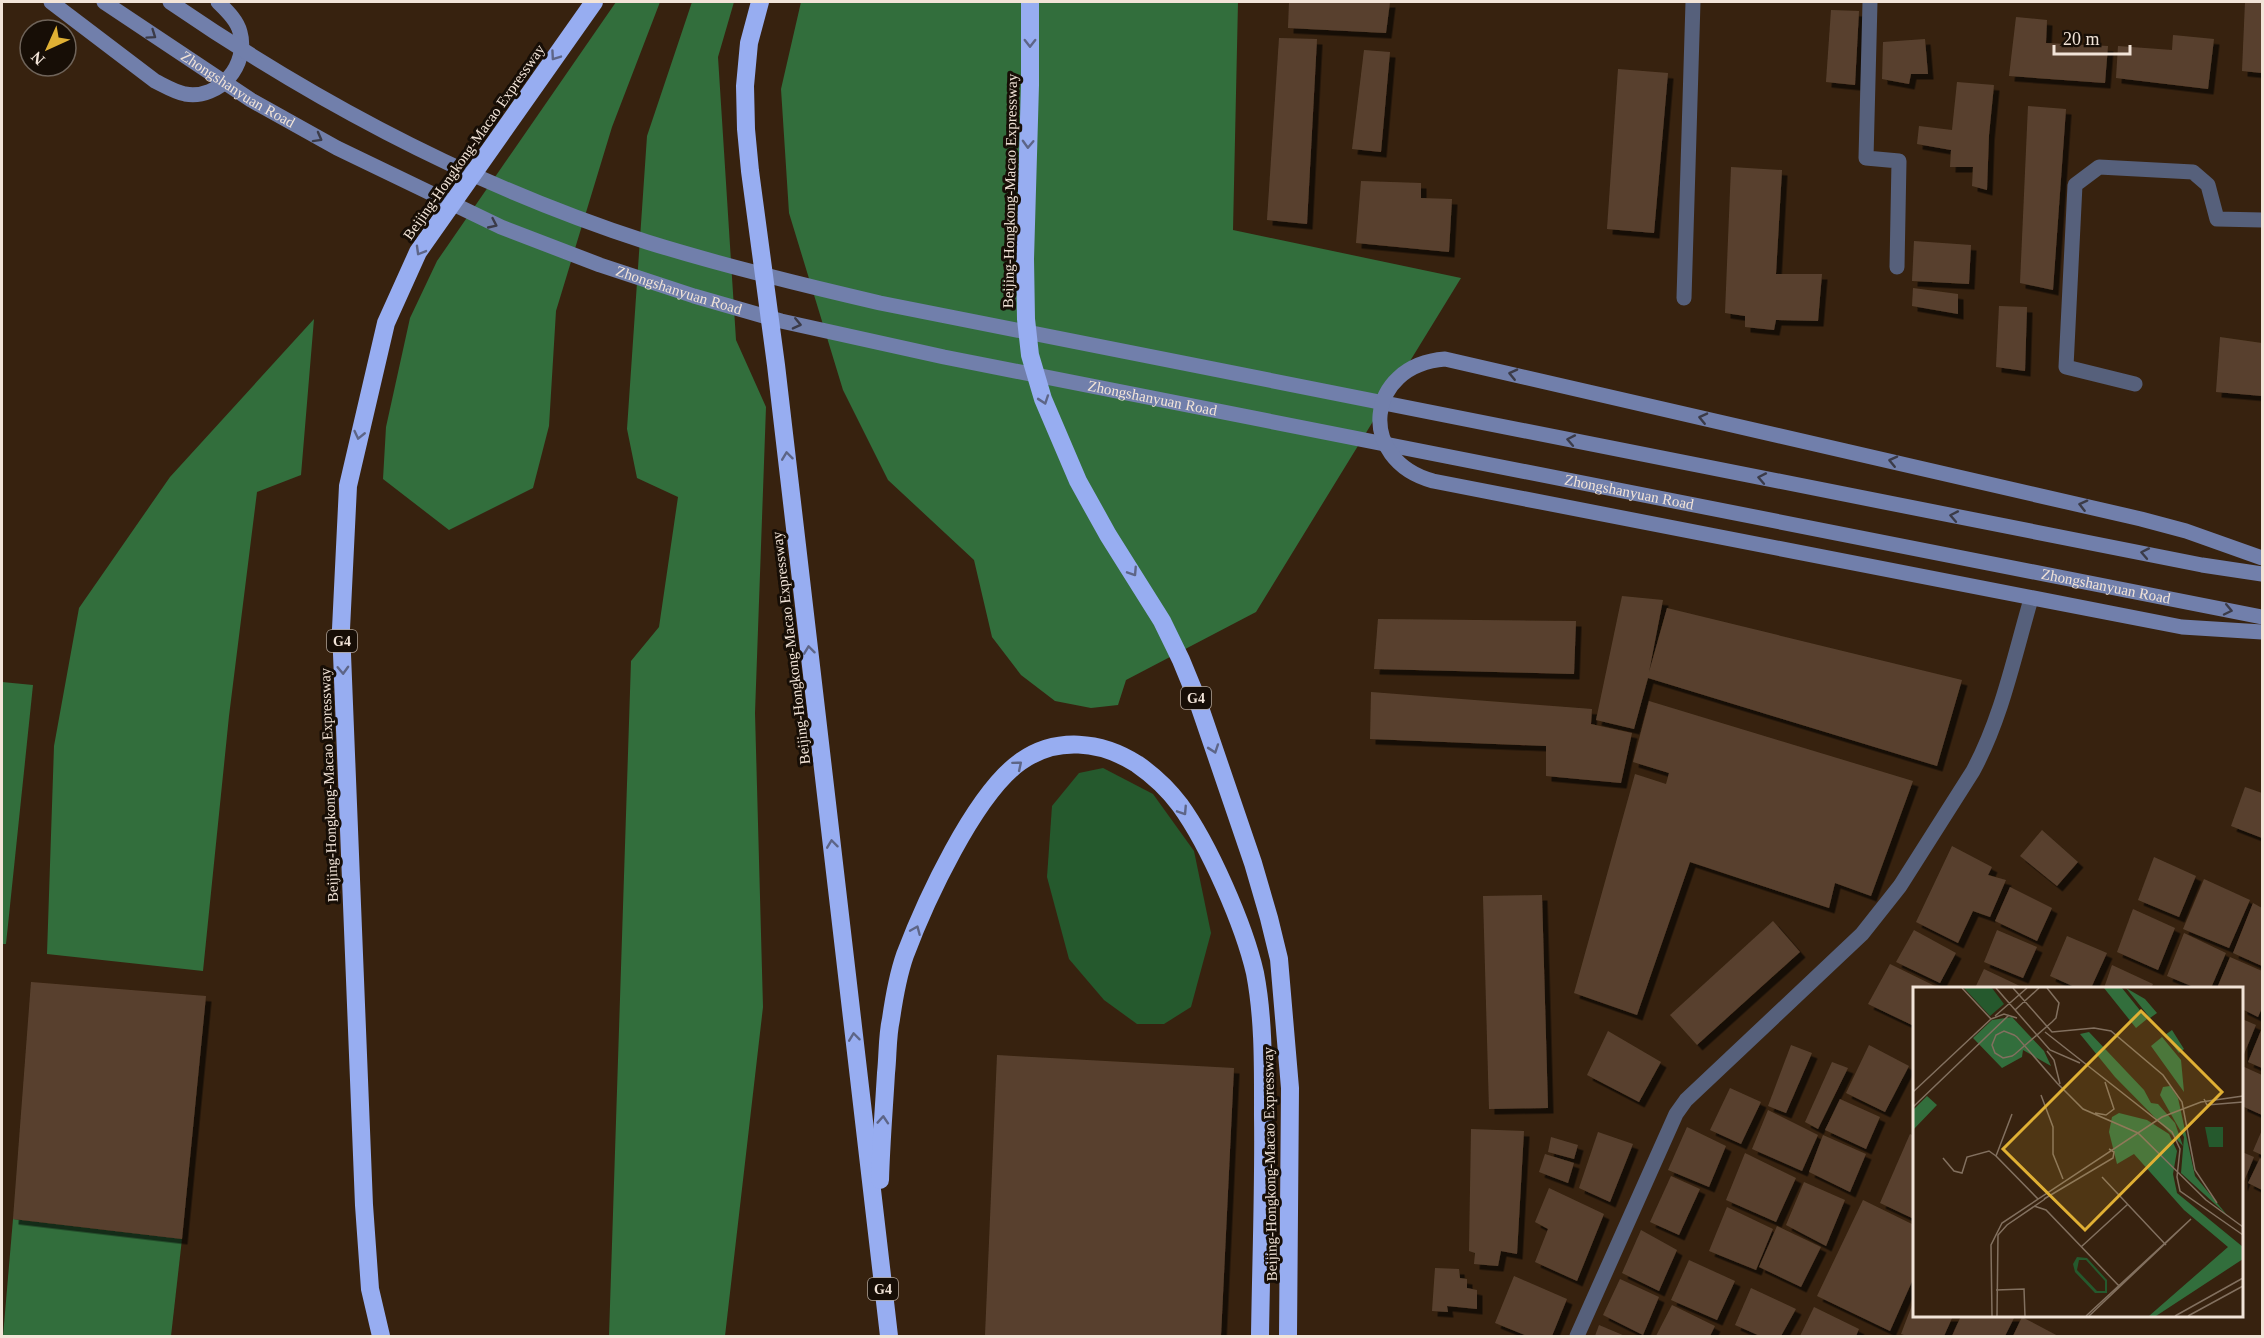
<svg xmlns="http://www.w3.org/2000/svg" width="2264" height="1338" font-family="'Times New Roman',serif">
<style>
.green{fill:#25592d}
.forest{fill:#326e3c}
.building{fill:#58412e;filter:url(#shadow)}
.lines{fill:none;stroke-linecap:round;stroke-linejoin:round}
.lane{stroke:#56607b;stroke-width:15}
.street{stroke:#56607b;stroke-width:15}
.secondary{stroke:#717fab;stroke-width:15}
.highway{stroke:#97adf1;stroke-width:18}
.oneway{stroke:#3b3b48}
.oneway2{stroke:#5d6587}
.labels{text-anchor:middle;stroke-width:6;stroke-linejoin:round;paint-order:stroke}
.shield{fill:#170e06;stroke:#b0a499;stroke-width:1.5}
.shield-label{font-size:14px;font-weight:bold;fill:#f2e4d8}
.street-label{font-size:15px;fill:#f2e4d8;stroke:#170e06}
.inset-road{fill:none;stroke:#82705f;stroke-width:1.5}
.view{fill:#e0b034;fill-opacity:0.15;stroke:#e0b034;stroke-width:3}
.inset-edge{fill:none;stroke:#f2e4d8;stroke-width:3}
</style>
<defs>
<filter id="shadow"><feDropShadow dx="5.5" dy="5.5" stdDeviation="0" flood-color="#0009"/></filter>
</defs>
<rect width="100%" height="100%" fill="#37220f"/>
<polygon class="green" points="1103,768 1153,794 1194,851 1211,933 1191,1007 1164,1024 1137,1024 1104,1000 1069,959 1047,877 1052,806 1079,773"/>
<g class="forest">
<polygon points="616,2 660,2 612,127 556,311 549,426 533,488 449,530 383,479 386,427 410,318 437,261"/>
<polygon points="692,2 734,2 718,57 736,340 766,407 755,713 763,1007 725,1336 609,1336 631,661 659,627 678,497 637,478 627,429 647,136"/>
<polygon points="801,2 1238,2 1233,230 1461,278 1256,612 1126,680 1118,705 1091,708 1055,701 1021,675 992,637 974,560 888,480 843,390 789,213 781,89"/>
<polygon points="314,319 301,475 257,492 229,716 203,971 47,954 54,746 79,608 170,477"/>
<polygon points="2,682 33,685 6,944 2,944"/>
<polygon points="13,1219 182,1239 171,1336 3,1336"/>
</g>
<g class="building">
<polygon points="1289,2 1390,2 1386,33 1288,28"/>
<polygon points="2245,2 2262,2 2262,73 2242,71"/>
<polygon points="1831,10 1859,11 1855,85 1826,82"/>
<polygon points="2016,17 2047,20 2046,43 2108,46 2105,83 2009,76"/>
<polygon points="2173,35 2214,39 2208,89 2116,78 2118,46 2172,50"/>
<polygon points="1279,38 1317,39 1307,224 1267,220"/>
<polygon points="1925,39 1928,74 1911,74 1909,84 1882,79 1883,42"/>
<polygon points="1364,50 1390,52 1381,152 1352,149"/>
<polygon points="1618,69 1668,73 1654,233 1607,229"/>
<polygon points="1957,82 1994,85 1989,135 1987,190 1972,186 1973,167 1950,167 1951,150 1917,144 1919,126 1952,130"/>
<polygon points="2028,106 2066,109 2053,290 2020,283"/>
<polygon points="1731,167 1782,170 1776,274 1822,274 1818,321 1776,320 1774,330 1745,327 1745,316 1725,313"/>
<polygon points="1361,181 1421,183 1421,198 1452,199 1449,252 1356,243"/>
<polygon points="1914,241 1971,245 1969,284 1912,281"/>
<polygon points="1913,288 1958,294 1958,314 1912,306"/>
<polygon points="1999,306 2027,307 2025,371 1996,367"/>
<polygon points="2220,337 2262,343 2262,396 2216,392"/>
<polygon points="1622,596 1663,600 1649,672 1667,608 1962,680 1937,766 1648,678 1634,729 1596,720"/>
<polygon points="1378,619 1576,621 1574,674 1374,669"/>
<polygon points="1371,692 1592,709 1591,724 1632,733 1621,783 1546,776 1546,746 1370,739"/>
<polygon points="1649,701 1913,781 1871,896 1835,883 1829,908 1690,862 1637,1015 1574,993 1635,774 1666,784 1669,773 1633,762"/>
<polygon points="2245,787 2262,793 2262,838 2231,826"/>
<polygon points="2042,830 2078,862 2057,886 2020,856"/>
<polygon points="1952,846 1992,867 1988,875 2006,880 1990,917 1973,911 1958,943 1916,922"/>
<polygon points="2154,857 2196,876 2179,917 2138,900"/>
<polygon points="2204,879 2250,900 2229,948 2183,929"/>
<polygon points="2010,887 2052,908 2037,941 1995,921"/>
<polygon points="1542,895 1548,1108 1489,1109 1483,896"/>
<polygon points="2253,903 2262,908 2262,966 2233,953"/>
<polygon points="2133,909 2175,928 2158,970 2117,952"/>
<polygon points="1773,921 1800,952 1697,1045 1670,1015"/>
<polygon points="1914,930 1956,953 1940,983 1896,962"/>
<polygon points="1997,930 2037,947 2023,978 1984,962"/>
<polygon points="2184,933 2226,953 2211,988 2196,988 2167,976"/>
<polygon points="2067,936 2107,953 2091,988 2077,988 2050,976"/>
<polygon points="2230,957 2262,971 2262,1008 2258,1017 2242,1009 2242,988 2217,988"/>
<polygon points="1890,964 1939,988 1914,988 1914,1026 1868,1004"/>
<polygon points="2112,965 2153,984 2151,988 2104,988"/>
<polygon points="1984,969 2024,988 1975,988"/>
<polygon points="31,982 206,996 182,1239 13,1219"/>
<polygon points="2242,1019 2256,1025 2242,1059"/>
<polygon points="2262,1028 2262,1068 2248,1062"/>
<polygon points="1608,1031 1661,1062 1639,1102 1587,1075"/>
<polygon points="1791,1045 1812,1053 1786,1113 1768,1106"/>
<polygon points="1869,1045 1909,1066 1885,1112 1846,1093"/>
<polygon points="997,1055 1234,1068 1221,1336 985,1336"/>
<polygon points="1832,1062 1848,1068 1818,1129 1805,1122"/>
<polygon points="2242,1066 2262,1075 2262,1115 2242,1106"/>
<polygon points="1730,1088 1761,1102 1741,1144 1710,1130"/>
<polygon points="1840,1099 1880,1117 1866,1149 1825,1130"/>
<polygon points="1768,1110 1818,1135 1802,1171 1752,1149"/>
<polygon points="1687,1127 1726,1146 1709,1187 1668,1170"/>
<polygon points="1471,1129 1524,1131 1517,1254 1501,1251 1498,1266 1474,1264 1475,1253 1469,1251"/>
<polygon points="2262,1130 2262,1155 2253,1151"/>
<polygon points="1598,1132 1633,1144 1610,1202 1579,1188"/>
<polygon points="1910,1134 1914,1136 1914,1219 1880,1203"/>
<polygon points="1823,1135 1866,1154 1850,1192 1809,1172"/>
<polygon points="1551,1137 1578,1145 1574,1159 1548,1152"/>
<polygon points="2242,1152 2254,1157 2242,1186"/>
<polygon points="1745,1153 1796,1178 1776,1222 1726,1200"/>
<polygon points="1545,1154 1574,1163 1568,1183 1539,1172"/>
<polygon points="2260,1158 2262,1160 2262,1190 2248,1183"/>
<polygon points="1671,1176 1700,1189 1679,1235 1650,1222"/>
<polygon points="1804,1182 1845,1200 1826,1246 1786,1225"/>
<polygon points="1549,1188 1604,1214 1577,1281 1535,1262 1548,1229 1535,1222"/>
<polygon points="1863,1200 1914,1225 1914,1277 1890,1331 1817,1296"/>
<polygon points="1727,1207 1773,1229 1756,1270 1709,1251"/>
<polygon points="1777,1226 1821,1247 1801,1287 1759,1267"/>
<polygon points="1641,1230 1677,1250 1659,1291 1622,1273"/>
<polygon points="1689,1260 1735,1281 1717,1320 1671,1300"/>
<polygon points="1435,1268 1459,1269 1460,1278 1467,1279 1467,1288 1477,1290 1477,1309 1447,1306 1448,1312 1432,1311"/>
<polygon points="1514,1276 1567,1299 1552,1336 1527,1336 1495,1323"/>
<polygon points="1620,1279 1659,1297 1643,1335 1603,1315"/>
<polygon points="1751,1288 1796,1309 1781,1336 1760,1336 1735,1325"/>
<polygon points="1914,1300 1914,1316 1953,1316 1944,1336 1907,1336 1901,1334"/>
<polygon points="1672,1305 1715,1326 1710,1336 1656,1336"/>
<polygon points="1814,1307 1859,1329 1856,1336 1800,1336"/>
<polygon points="1961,1316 2015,1316 2005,1336 1952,1336"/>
<polygon points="2022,1317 2058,1336 2013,1336"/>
<polygon points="1599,1325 1625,1336 1595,1336"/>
</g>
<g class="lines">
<g class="lane">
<polyline points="1870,2 1866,158 1899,161 1897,267"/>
<polyline points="2135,384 2066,367 2075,185 2099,167 2193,172 2208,185 2217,219 2262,220"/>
</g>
<g class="street">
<polyline points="1684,298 1693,2"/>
<path d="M1577 1336 1676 1114 1686 1100 1862 934 1900 886 1973 771C2002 717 2014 657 2031 599"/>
</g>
<g class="secondary">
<path d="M51 2 155 81C165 86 175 92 185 94 220 100 249 64 240 32 237 20 226 10 218 2"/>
<path id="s1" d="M104 2 251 100 337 148 501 227 600 265 694 296 781 321 944 357 2262 617"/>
<path d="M170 2C317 103 476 187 647 242 724 266 802 285 880 303L2202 565 2262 574"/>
<path d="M2262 558 2186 531 2141 519 1445 359C1365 365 1356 460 1433 481L2182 627 2262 632"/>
</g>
<g class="highway">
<polyline points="760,2 749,43 745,86 746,129 750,171 776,365 889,1336"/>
<polyline points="1030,2 1030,85 1025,259 1026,319 1030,355 1043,399 1078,481 1108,535 1162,621 1181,660 1197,699 1253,863 1269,918 1279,959 1290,1088 1288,1336"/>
<path d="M880 1180C881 1144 884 1108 886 1073 888 1055 887 1037 891 1019 894 998 898 975 905 955 925 902 974 795 1020 762 1056 736 1101 741 1137 764 1153 775 1168 789 1180 805 1209 845 1244 925 1255 973 1264 1020 1263 1069 1263 1116 1264 1189 1261 1263 1260 1336"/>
<polyline points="381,1336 370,1289 364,1205 341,629 348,486 386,323 418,252 594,2"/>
</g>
</g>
<defs><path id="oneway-chevron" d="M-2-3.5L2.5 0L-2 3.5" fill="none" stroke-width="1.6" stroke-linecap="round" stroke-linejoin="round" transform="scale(1.5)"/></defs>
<g class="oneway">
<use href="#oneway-chevron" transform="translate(152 35) rotate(35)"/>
<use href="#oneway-chevron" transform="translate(318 138) rotate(29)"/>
<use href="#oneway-chevron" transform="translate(493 224) rotate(25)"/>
<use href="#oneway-chevron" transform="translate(797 324) rotate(13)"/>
<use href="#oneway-chevron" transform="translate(1513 374) rotate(-167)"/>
<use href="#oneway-chevron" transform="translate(1703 418) rotate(-167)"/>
<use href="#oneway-chevron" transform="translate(1571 440) rotate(-169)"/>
<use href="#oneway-chevron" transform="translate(1893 461) rotate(-167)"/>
<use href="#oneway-chevron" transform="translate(1762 478) rotate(-169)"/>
<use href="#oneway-chevron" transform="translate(2083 505) rotate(-166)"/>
<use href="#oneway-chevron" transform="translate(1954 516) rotate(-169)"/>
<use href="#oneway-chevron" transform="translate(2145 553) rotate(-169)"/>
<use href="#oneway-chevron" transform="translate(2228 610) rotate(12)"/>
</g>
<g class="oneway2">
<use href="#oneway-chevron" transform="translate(1030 43) rotate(90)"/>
<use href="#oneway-chevron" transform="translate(555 56) rotate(125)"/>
<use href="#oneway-chevron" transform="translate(1028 144) rotate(92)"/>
<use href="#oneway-chevron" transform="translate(420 251) rotate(120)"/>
<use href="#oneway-chevron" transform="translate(1044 400) rotate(71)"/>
<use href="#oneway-chevron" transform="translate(359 435) rotate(103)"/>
<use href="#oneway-chevron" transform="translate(787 456) rotate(-97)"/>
<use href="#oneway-chevron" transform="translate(1133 572) rotate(57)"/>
<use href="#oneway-chevron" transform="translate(809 650) rotate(-97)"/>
<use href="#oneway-chevron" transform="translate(343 670) rotate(88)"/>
<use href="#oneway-chevron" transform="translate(1214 749) rotate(71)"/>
<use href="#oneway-chevron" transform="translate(1018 765) rotate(-40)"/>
<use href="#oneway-chevron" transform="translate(1183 811) rotate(57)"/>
<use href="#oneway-chevron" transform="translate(832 844) rotate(-97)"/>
<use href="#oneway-chevron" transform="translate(916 930) rotate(-67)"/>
<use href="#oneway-chevron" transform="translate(854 1037) rotate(-97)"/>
<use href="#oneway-chevron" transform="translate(883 1120) rotate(-86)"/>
</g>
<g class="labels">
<g class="shield">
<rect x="327" y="630" width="30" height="22" rx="4.5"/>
<rect x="1181" y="687" width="30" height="22" rx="4.5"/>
<rect x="868" y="1278" width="30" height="22" rx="4.5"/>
</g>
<g class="shield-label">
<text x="342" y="646">G4</text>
<text x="1196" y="703">G4</text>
<text x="883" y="1294">G4</text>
</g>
<g class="street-label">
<text dy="5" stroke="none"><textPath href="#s1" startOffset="160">Zhongshanyuan Road</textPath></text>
<text transform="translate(474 142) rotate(-55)" y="5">Beijing-Hongkong-Macao Expressway</text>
<text transform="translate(1010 191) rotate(-89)" y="5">Beijing-Hongkong-Macao Expressway</text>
<text dy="5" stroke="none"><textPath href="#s1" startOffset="646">Zhongshanyuan Road</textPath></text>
<text dy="5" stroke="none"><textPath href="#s1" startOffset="1132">Zhongshanyuan Road</textPath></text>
<text dy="5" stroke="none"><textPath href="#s1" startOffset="1618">Zhongshanyuan Road</textPath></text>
<text dy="5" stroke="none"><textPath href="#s1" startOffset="2104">Zhongshanyuan Road</textPath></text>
<text transform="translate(791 648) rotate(-97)" y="5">Beijing-Hongkong-Macao Expressway</text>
<text transform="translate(329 785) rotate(-92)" y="5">Beijing-Hongkong-Macao Expressway</text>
<text transform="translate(1270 1164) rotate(-91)" y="5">Beijing-Hongkong-Macao Expressway</text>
</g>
</g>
<g transform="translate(1913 987)">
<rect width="330" height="330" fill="#37220f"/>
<path d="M51 1H79L91 17 77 29ZM292 140H310V160H296ZM164 270 174 271 194 293V306H182L162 285 160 277ZM166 273H173L192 294V304H184L164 283Z" fill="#25592d" fill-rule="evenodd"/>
<path d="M191 1H209L234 32 223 41ZM213 1 232 12 244 26 237 31ZM99 30 131 64 138 79 110 63 109 70 89 81 60 51 79 33ZM259 43 271 62 266 66 252 48ZM176 45 231 103 238 116 245 117 262 136 270 159 202 90 167 47ZM249 50 268 73 271 105 238 59ZM257 99 265 111 282 189 314 228 268 186 271 150 247 108 250 100ZM14 109 24 118 0 143V123ZM206 126 234 133 256 147 264 164 260 187 264 206 330 260V272L243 329H236L315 260 271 223 221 167 204 177 196 145 199 130Z" fill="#326e3c"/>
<path class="inset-road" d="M83 1 137 63 167 76M100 1 139 45 181 41 198 44 250 88 269 115 282 183 304 216M134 1 146 16 143 31 139 35 102 67 99 69 90 71 82 66 79 58 83 48 91 44 101 48 104 50 144 96 170 122 225 146 293 213 330 240M102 23 126 1M82 29 114 1M78 32 91 27 104 31M132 45 259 145 267 162 264 190 267 204 330 248M134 64 141 73 147 97M0 105 78 32 49 1M128 108 140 140V167L150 192M291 112 294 118 330 115M0 120 96 28M182 126 193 128 201 122 192 95M99 127 83 169 125 212M30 171 41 184 49 186 54 170 76 164 83 169M189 190 253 258M131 212 200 171 201 165 196 162M121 219 133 223 207 300M168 260 215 217M83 303 111 302 112 329M79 329 78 258 89 236 249 130 288 115 330 109M84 329 85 248 94 238 132 212M173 329 278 232 176 329M262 329 330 291M275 329 330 299"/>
<path class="view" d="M228 24 309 105 172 243 90 162Z"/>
<rect width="330" height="330" class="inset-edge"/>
</g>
<rect width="2264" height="1338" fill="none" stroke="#f2e4d8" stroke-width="6"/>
<g transform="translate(48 48) rotate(225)"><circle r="28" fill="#170e06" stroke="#6f645a" stroke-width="1.5"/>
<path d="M0-4.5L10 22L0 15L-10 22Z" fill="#e0b034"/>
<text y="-9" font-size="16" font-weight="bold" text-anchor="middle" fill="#f2e4d8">N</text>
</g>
<path d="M2054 45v9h76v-9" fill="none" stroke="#f2e4d8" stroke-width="3"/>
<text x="2063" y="45" font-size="18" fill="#f2e4d8" stroke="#170e06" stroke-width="4.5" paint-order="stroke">20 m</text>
</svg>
